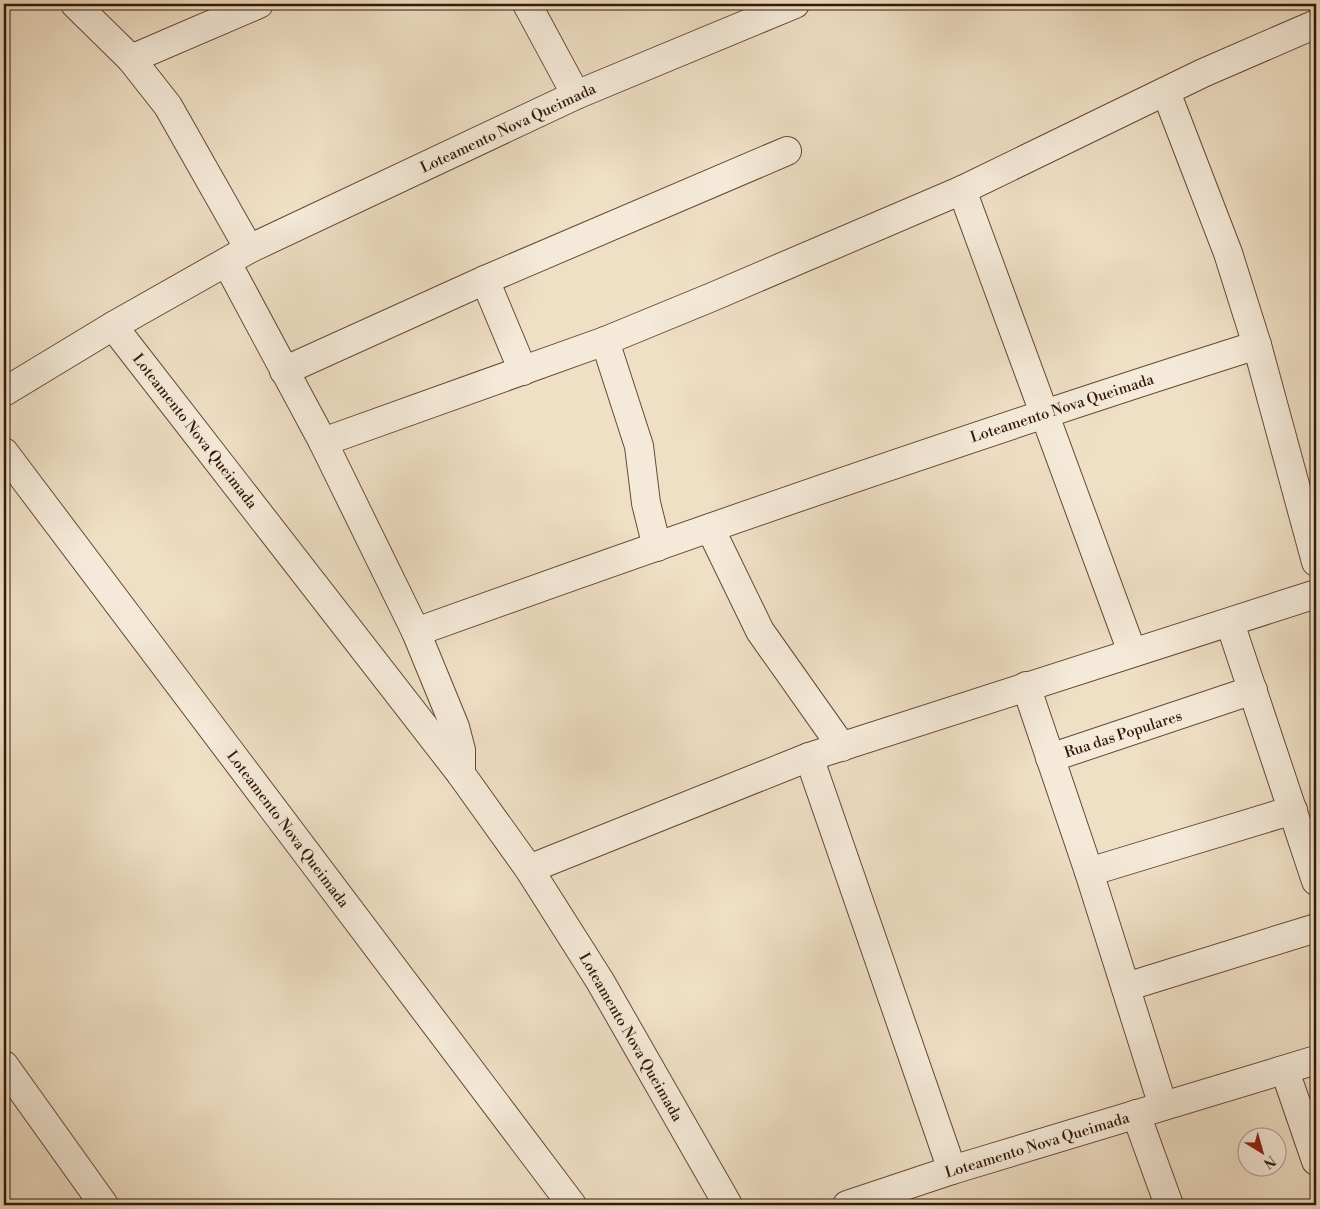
<svg xmlns="http://www.w3.org/2000/svg" width="1320" height="1209" font-family="'Libre Bodoni',serif">
<style>
.lines{fill:none;stroke-linecap:round;stroke-linejoin:round}
.minor-casing{stroke:#634a36;stroke-width:30}
.minor{stroke:#f5ead9;stroke-width:28}
.labels{text-anchor:middle;stroke-width:4;stroke-linejoin:round;paint-order:stroke}
.street-label{font-size:15px;fill:#341907;stroke:#f5ead9}
</style>
<rect width="100%" height="100%" fill="#efdfc5"/>
<filter id="stains"><feTurbulence type="fractalNoise" baseFrequency=".004" numOctaves="4"/><feColorMatrix values="0 0 0 0 .2 0 0 0 0 .09 0 0 0 0 .02 0 0 0 .5 -.17"/></filter>
<radialGradient id="worn" r=".72"><stop offset=".6" stop-color="#630" stop-opacity="0"/><stop offset="1" stop-color="#630" stop-opacity=".3"/></radialGradient>
<g class="lines">
<defs>
<g id="minor">
<polyline points="75,4 131,59 168,106 249,249"/>
<polyline points="527,4 576,95"/>
<polyline points="131,59 259,4"/>
<polyline points="1166,92 1228,253 1257,345"/>
<polyline points="962,190 1132,652"/>
<polyline points="227,263 323,442 416,632 455,727 461,750 461,774"/>
<polyline points="485,280 523,371"/>
<polyline points="113,326 461,774 529,869 600,981 728,1205"/>
<polyline points="605,341 639,446 646,503 657,547"/>
<polyline points="284,371 485,280 787,151"/>
<polyline points="4,392 113,326 249,249 576,95 795,4"/>
<polyline points="323,442 605,341 712,297 962,190 1203,73 1316,24"/>
<polyline points="4,452 572,1205"/>
<polyline points="710,528 760,631 842,747"/>
<polyline points="1230,623 1316,881"/>
<path d="M416 632C694 532 974 435 1257 345L1316 562"/>
<polyline points="1026,686 1089,872 1163,1106"/>
<polyline points="809,757 952,1170"/>
<polyline points="1050,758 1253,690"/>
<polyline points="529,869 809,757 1316,594"/>
<polyline points="1089,872 1293,810"/>
<polyline points="1126,987 1316,928"/>
<polyline points="4,1065 104,1205"/>
<polyline points="1285,1071 1316,1161"/>
<polyline points="1136,1114 1169,1205"/>
<polyline points="847,1205 952,1170 1316,1060"/>
</g>
</defs>
<use href="#minor" class="minor-casing"/>
<use href="#minor" class="minor"/>
</g>
<g class="labels">
<g class="street-label">
<text transform="translate(508 128) rotate(-25)" y="5">Loteamento Nova Queimada</text>
<text transform="translate(1062 408) rotate(-18)" y="5">Loteamento Nova Queimada</text>
<text transform="translate(195 431) rotate(52)" y="5">Loteamento Nova Queimada</text>
<text transform="translate(1123 734) rotate(-18)" y="5">Rua das Populares</text>
<text transform="translate(288 829) rotate(53)" y="5">Loteamento Nova Queimada</text>
<text transform="translate(631 1037) rotate(60)" y="5">Loteamento Nova Queimada</text>
<text transform="translate(1037 1145) rotate(-17)" y="5">Loteamento Nova Queimada</text>
</g>
</g>
<rect width="1320" height="1209" fill="none" stroke="#efdfc5" stroke-width="20"/>
<rect x="5" y="5" width="1310" height="1199" fill="none" stroke="#341907" stroke-width="2.5"/>
<rect x="10" y="10" width="1300" height="1189" fill="none" stroke="#341907"/>
<g transform="translate(1262 1152) rotate(143)"><circle r="24" fill="#f5ead9" stroke="#a89685"/>
<path d="M0-4L9 19L0 12L-9 19Z" fill="#8f2418"/>
<text y="-8" font-size="14" font-weight="bold" text-anchor="middle" fill="#341907">N</text>
</g>
<rect width="100%" height="100%" filter="url(#stains)"/>
<rect width="100%" height="100%" fill="url(#worn)"/>
</svg>
